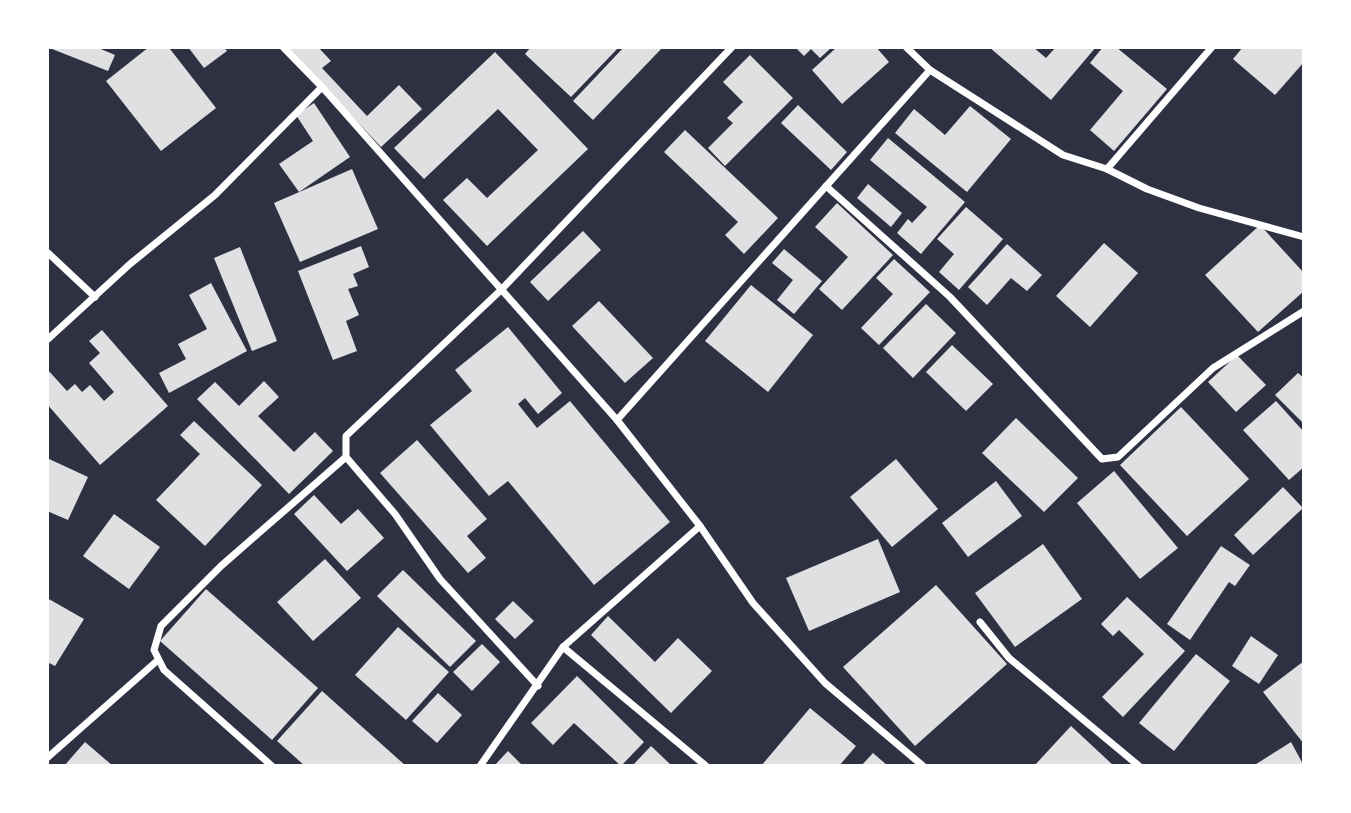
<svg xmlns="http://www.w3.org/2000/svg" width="1351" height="813" font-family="Helvetica,sans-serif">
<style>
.building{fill:#e0e0e3}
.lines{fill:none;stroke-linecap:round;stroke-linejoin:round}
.minor{stroke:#fff;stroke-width:7}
</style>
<rect width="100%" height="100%" fill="#2d3142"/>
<g class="building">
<polygon points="47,47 96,47 115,55 108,71"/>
<polygon points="149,47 172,47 170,49 216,108 161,151 106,81"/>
<polygon points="188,47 224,47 227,51 204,68"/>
<polygon points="287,47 318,47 331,61 322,68 367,116 399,85 422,109 381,147"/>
<polygon points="531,47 619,47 571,97 525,54"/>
<polygon points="624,47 663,47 593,120 573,101"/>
<polygon points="795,47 832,47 820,58 811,49 804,56"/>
<polygon points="837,47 876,47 889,62 842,104 812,70"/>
<polygon points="989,47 1033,47 1046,58 1056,47 1096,47 1051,100"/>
<polygon points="1103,47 1116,47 1167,89 1114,151 1090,130 1123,91 1090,63"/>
<polygon points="1243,47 1304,47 1304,62 1275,95 1233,59"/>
<polygon points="495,52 588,149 487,246 443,200 467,178 487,198 538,150 498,109 424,179 394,148"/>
<polygon points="750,55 793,98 725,166 708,148 733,123 727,118 743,102 723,82"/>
<polygon points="314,103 350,157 299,192 279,164 313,141 296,115"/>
<polygon points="798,105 847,152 831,170 781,123"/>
<polygon points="970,106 1011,139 967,192 895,133 914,109 945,135"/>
<polygon points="685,130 778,218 744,254 725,235 738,222 664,152"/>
<polygon points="888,138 965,202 921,254 897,233 908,219 912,223 927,207 870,160"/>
<polygon points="352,169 378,229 300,262 274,203"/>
<polygon points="868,184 902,213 891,227 857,198"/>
<polygon points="837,203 893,255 842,310 819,289 848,257 815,227"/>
<polygon points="966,207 1003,239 959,290 939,272 954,254 937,239"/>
<polygon points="1260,225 1304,273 1304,291 1258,332 1205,275"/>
<polygon points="583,231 601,250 548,301 530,282"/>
<polygon points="1104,243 1138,273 1090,327 1056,296"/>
<polygon points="1007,244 1042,275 1027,291 1011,278 987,305 968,287"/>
<polygon points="361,246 369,267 353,274 358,286 348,289 359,315 346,321 357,351 333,360 298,271"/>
<polygon points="240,247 277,341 252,351 214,258"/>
<polygon points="784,249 822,281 794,314 777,300 793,280 772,263"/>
<polygon points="894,259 930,292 879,345 861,328 893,294 876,278"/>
<polygon points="211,283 247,351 169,393 159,373 186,359 178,344 207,329 189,295"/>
<polygon points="751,285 813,335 768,392 705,341"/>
<polygon points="599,301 653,358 625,383 572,326"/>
<polygon points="926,304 956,333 913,378 883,348"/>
<polygon points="508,327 562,393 538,414 525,398 518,404 537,428 570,401 670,522 594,585 508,481 489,496 430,425 472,391 455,370"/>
<polygon points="102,330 168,406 100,465 47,404 47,369 67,391 75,384 82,392 90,385 104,401 114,392 89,363 100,353 89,341"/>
<polygon points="952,345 993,384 966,411 926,372"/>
<polygon points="1237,355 1266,385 1236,412 1208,382"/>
<polygon points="1298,373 1304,378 1304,424 1275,395"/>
<polygon points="264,381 279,397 258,416 294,452 315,432 333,451 289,494 197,399 215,382 239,406"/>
<polygon points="1276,401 1304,432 1304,467 1289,480 1243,430"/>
<polygon points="1181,407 1249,479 1187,536 1120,465"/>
<polygon points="1016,418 1078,478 1044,512 982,453"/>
<polygon points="194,421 262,485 205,546 156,500 200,454 180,435"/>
<polygon points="417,440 487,519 467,536 486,558 468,573 380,473"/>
<polygon points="47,458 88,477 68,520 47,511"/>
<polygon points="896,459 938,509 892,547 850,497"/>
<polygon points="1114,471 1178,548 1140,579 1077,503"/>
<polygon points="996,481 1022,516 968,557 942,523"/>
<polygon points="1283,487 1303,508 1253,555 1234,535"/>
<polygon points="314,495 341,524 358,509 384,538 347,571 294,514"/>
<polygon points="114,514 160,547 129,589 83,556"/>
<polygon points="878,539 900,592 809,631 786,578"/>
<polygon points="1043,544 1082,599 1015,647 975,593"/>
<polygon points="1221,546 1250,565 1235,586 1229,582 1190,640 1167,624"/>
<polygon points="325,559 361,598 313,641 277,602"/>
<polygon points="403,570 476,641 450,667 377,596"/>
<polygon points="936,585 1007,664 915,746 843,667"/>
<polygon points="206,589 318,688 272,740 160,641"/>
<polygon points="1127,597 1185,651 1123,717 1102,697 1144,654 1119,630 1113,636 1101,624"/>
<polygon points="47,598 84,619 55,666 47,662"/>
<polygon points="513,601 534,621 515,639 495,619"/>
<polygon points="608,616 655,662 678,638 712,671 671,713 591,635"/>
<polygon points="398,627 449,672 406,720 355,675"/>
<polygon points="1251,636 1278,655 1259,684 1232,666"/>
<polygon points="482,644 500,662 472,691 453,672"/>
<polygon points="1196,654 1230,681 1174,751 1139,723"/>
<polygon points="1304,661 1304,744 1263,692"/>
<polygon points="577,676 644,742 621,766 574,723 553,745 531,723"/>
<polygon points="322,691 406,766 305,766 277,741"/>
<polygon points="438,693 462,715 437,743 412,721"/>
<polygon points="810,708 856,746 839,766 761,766"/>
<polygon points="1071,726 1114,766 1034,766"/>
<polygon points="85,742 113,766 64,766"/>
<polygon points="1291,742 1304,766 1253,766"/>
<polygon points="651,746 672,766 632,766"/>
<polygon points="508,751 523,766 494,766"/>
<polygon points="873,753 888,766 861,766"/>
</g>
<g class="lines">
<g class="minor">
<polyline points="283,47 322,87 617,420 700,526 753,603 825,683 923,766"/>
<polyline points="906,47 930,70 1063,155 1107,169 1147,189 1199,208 1304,237"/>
<polyline points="1107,169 1212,47"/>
<polyline points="826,186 950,297 1102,459 1118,457 1213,368 1304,311"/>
<polyline points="47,252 95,297"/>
<polyline points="47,340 130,264 215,195 322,87"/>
<polyline points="617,420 930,70"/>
<polyline points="346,457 395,514 440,579 538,686"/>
<polyline points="980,622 1009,658 1139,766"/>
<polyline points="563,647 706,766"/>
<polyline points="47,758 158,660"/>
<polyline points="272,766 164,670 154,650 161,626 221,566 346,457 346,436 501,290 732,47"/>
<polyline points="480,766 563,647 700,526"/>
</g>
</g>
<rect width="1351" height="813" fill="none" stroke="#ffffff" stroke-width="98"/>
</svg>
